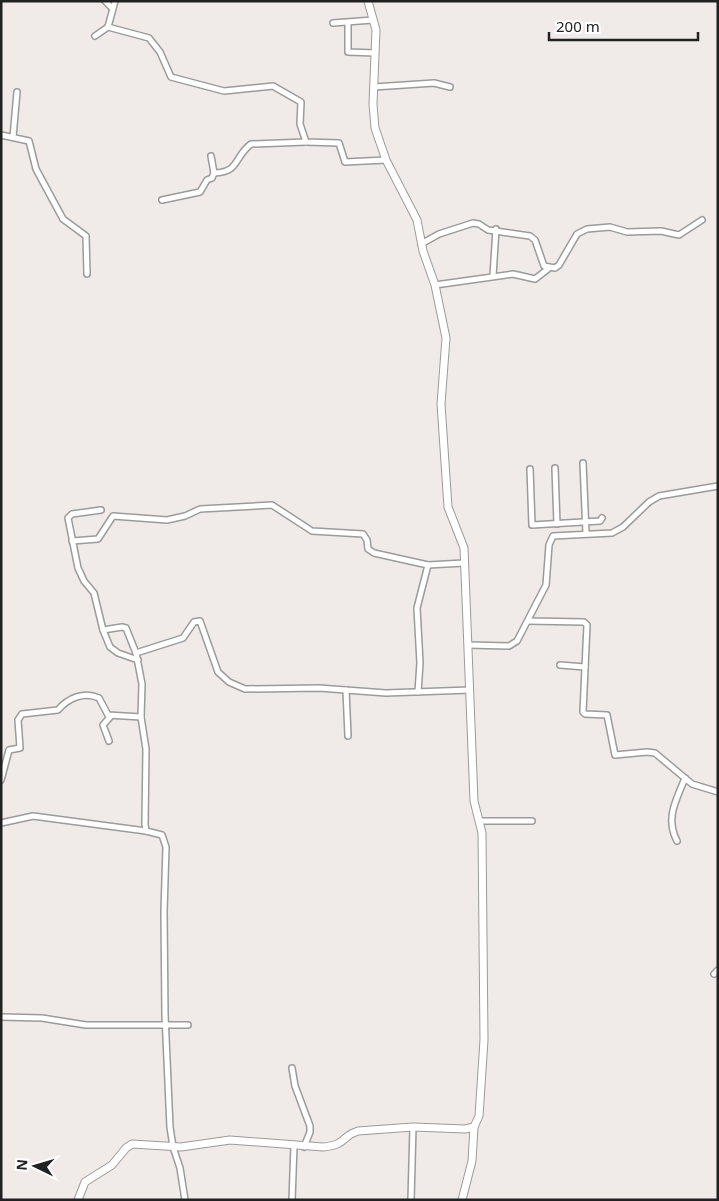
<svg xmlns="http://www.w3.org/2000/svg" width="719" height="1201" font-family="'Noto Sans',sans-serif">
<style>
.lines{fill:none;stroke-linecap:round;stroke-linejoin:round}
.minor-casing{stroke:#9b9b9b;stroke-width:8}
.tertiary-casing{stroke:#9b9b9b;stroke-width:9}
.minor{stroke:#fff;stroke-width:5}
.tertiary{stroke:#fff;stroke-width:7}
</style>
<rect width="100%" height="100%" fill="#f0ebe9"/>
<g class="lines">
<defs>
<g id="minor">
<polyline points="105,1 112,8"/>
<polyline points="115,1 108,27 149,38 160,52 171,77 224,91 273,86 301,102 300,124 306,142 339,143 345,162 386,160"/>
<polyline points="333,23 373,20"/>
<polyline points="348,23 348,52 375,53"/>
<polyline points="95,36 108,27"/>
<polyline points="374,87 434,83 450,87"/>
<polyline points="1,135 29,141 36,169 63,219 86,236 87,274"/>
<polyline points="13,137 17,92"/>
<path d="M211 156 214 173C240 172 233 158 251 144L306 142"/>
<polyline points="162,200 200,192 207,180 212,178 214,173"/>
<polyline points="421,244 439,234 473,223 479,224 488,230 530,236 535,240 544,266 555,268 559,265 577,234 587,229 610,227 627,232 661,231 679,235 702,220"/>
<polyline points="493,276 496,229"/>
<polyline points="435,285 513,274 535,279 548,269"/>
<polyline points="583,463 586,533"/>
<polyline points="555,468 557,524"/>
<polyline points="530,469 532,525 600,521 602,518"/>
<polyline points="101,510 72,514 68,518 78,568 84,581 94,593 103,630 110,647 118,653 138,660"/>
<polyline points="72,541 98,539 113,516 167,520 185,516 200,509 272,505 312,531 363,534 367,540 368,549 374,553 428,565 464,563"/>
<polyline points="528,621 584,622 587,625 583,712 585,714 607,715 615,755 647,752 655,753 692,784 718,792"/>
<polyline points="103,630 122,627 126,628 136,653"/>
<polyline points="468,645 509,646 517,641 546,585 549,545 553,536 612,533 623,527 649,502 659,496 718,486"/>
<polyline points="560,665 585,667"/>
<polyline points="346,690 348,736"/>
<polyline points="418,692 420,663 417,608 428,565"/>
<polyline points="109,741 103,725 111,716"/>
<path d="M1 780 9 750 20 748 18 720 22 714 58 710C68 698 84 691 99 698L108 715 141 717"/>
<polyline points="480,821 532,821"/>
<polyline points="1,823 33,816 146,831"/>
<path d="M677 841C665 818 676 801 685 778"/>
<polyline points="714,974 718,970"/>
<polyline points="1,1017 42,1018 86,1025 188,1025"/>
<polyline points="292,1068 295,1086 310,1126 310,1132 304,1147"/>
<polyline points="185,1200 180,1168 173,1147 170,1127 165,1015 164,912 166,847 162,835 146,831 145,824 146,749 141,717 142,684 136,653 183,638 194,622 200,621 218,672 229,682 245,689 319,688 386,693 470,690"/>
<polyline points="292,1200 294,1146"/>
<polyline points="411,1200 413,1127"/>
</g>
<g id="tertiary">
<path d="M78 1200 85 1182 112 1165 126 1148 132 1144 181 1147 230 1140 323 1147C347 1145 341 1136 358 1131L413 1127 465 1129 474 1127 479 1116 484 1040 482 833 474 801 464 548 448 507 441 404 446 338 435 285 423 251 417 220 386 160 375 128 373 104 376 30 368 1"/>
<polyline points="462,1200 472,1161 474,1127"/>
</g>
</defs>
<use href="#minor" class="minor-casing"/>
<use href="#tertiary" class="tertiary-casing"/>
<use href="#minor" class="minor"/>
<use href="#tertiary" class="tertiary"/>
</g>
<rect width="719" height="1201" fill="none" stroke="#212121" stroke-width="5"/>
<g transform="translate(35 1166) rotate(275)" stroke="#ffffff" stroke-width="4" paint-order="stroke">
<path d="M0-4L9 19L0 12L-9 19Z" fill="#212121"/>
<text y="-8" font-size="14" font-weight="bold" text-anchor="middle" fill="#212121">N</text>
</g>
<path d="M549 32v8h149v-8" fill="none" stroke="#212121" stroke-width="2.5"/>
<text x="556" y="32" font-size="15" fill="#212121" stroke="#ffffff" stroke-width="4" paint-order="stroke">200 m</text>
</svg>
